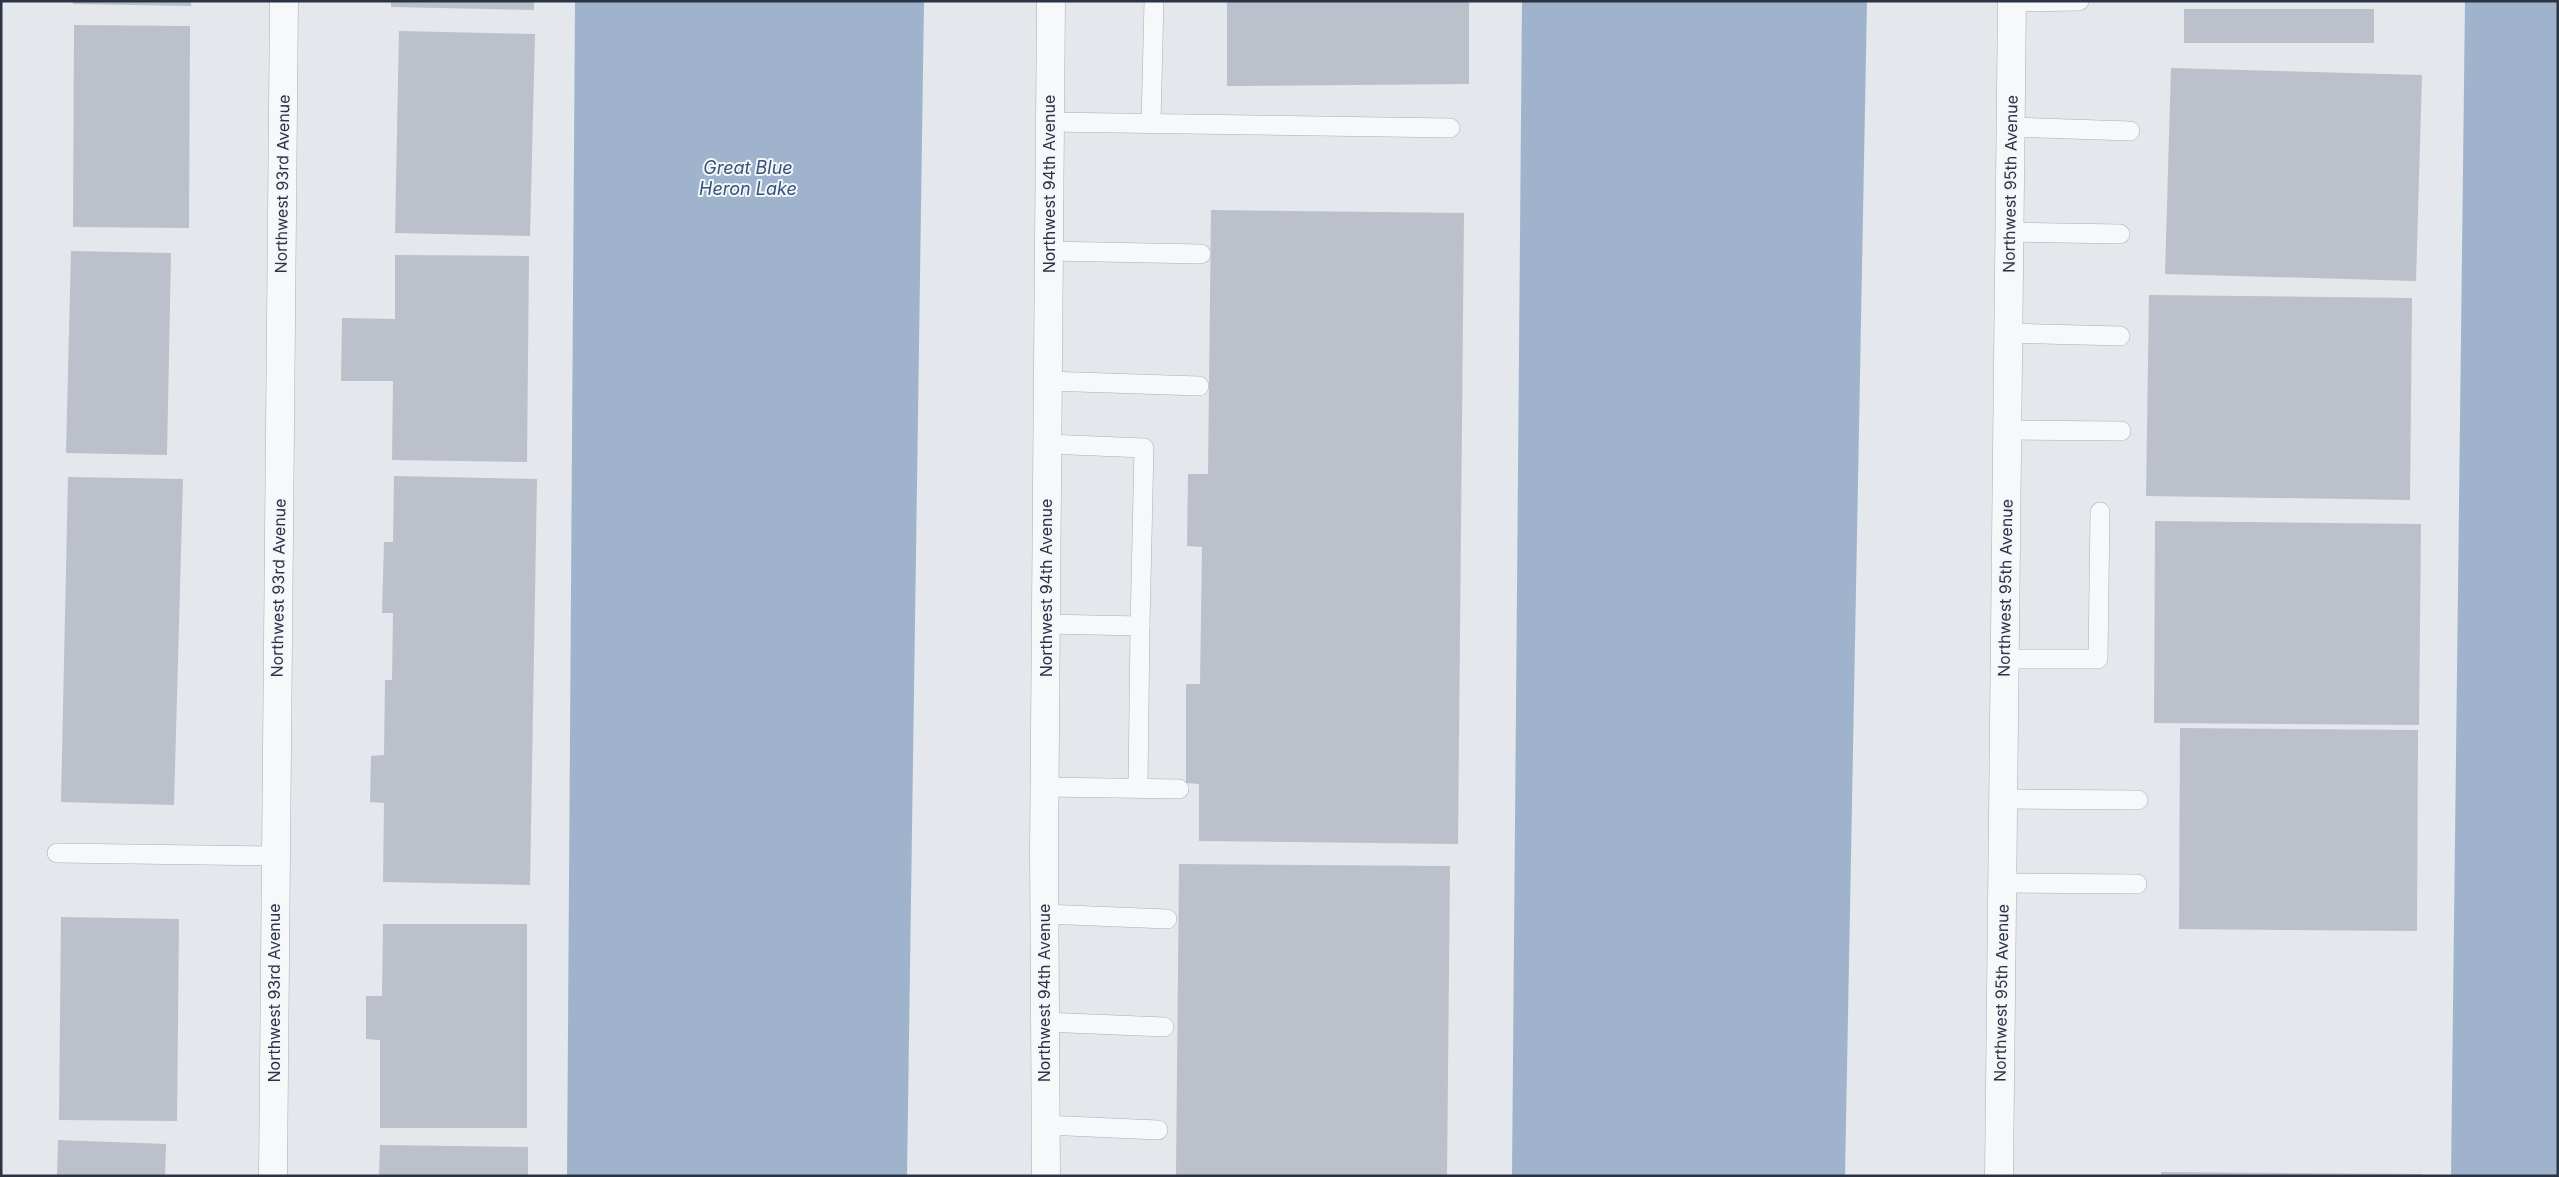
<svg xmlns="http://www.w3.org/2000/svg" width="2559" height="1177" font-family="Inter,sans-serif">
<style>
.water{fill:#9fb4cc}
.building{fill:#bbc0ca}
.lines{fill:none;stroke-linecap:round;stroke-linejoin:round}
.lane-casing{stroke:#a9aeb7;stroke-width:20}
.street-casing{stroke:#a9aeb7;stroke-width:29}
.lane{stroke:#f7f8fa;stroke-width:19}
.street{stroke:#f7f8fa;stroke-width:28}
.labels{text-anchor:middle;stroke-width:4;stroke-linejoin:round;paint-order:stroke}
.street-label{font-size:16px;fill:#2b3445;stroke:#f4f6f9}
.water-label{font-size:18px;font-style:italic;fill:#34527a;stroke:#f4f6f9}
</style>
<rect width="100%" height="100%" fill="#e4e7ec"/>
<g class="water">
<polygon points="575,1 924,1 907,1176 567,1176"/>
<polygon points="1522,1 1867,1 1845,1176 1512,1176"/>
<polygon points="2465,1 2558,1 2558,1176 2451,1176"/>
</g>
<g class="building">
<polygon points="73,1 191,1 191,6 73,4"/>
<polygon points="391,1 534,1 534,10 391,7"/>
<polygon points="1227,1 1469,1 1469,84 1227,86"/>
<rect x="2184" y="9" width="190" height="34"/>
<polygon points="74,25 190,26 189,228 73,227"/>
<polygon points="399,31 535,34 530,236 395,233"/>
<polygon points="2171,68 2422,75 2416,281 2165,274"/>
<polygon points="1211,210 1464,213 1458,844 1199,841 1199,784 1186,783 1186,684 1200,684 1202,547 1187,546 1188,474 1208,474"/>
<polygon points="71,251 171,253 167,455 66,453"/>
<polygon points="395,255 529,256 527,462 392,460 393,381 341,381 342,318 395,319"/>
<polygon points="2149,295 2412,298 2410,500 2146,496"/>
<polygon points="394,476 537,479 530,885 383,882 384,803 370,802 371,756 384,755 385,680 392,680 393,613 382,613 384,542 393,542"/>
<polygon points="68,477 183,479 174,805 61,802"/>
<polygon points="2155,521 2421,524 2419,725 2154,723"/>
<polygon points="2180,728 2418,730 2417,931 2179,929"/>
<polygon points="1179,864 1450,866 1447,1176 1176,1176"/>
<polygon points="61,917 179,919 177,1121 59,1120"/>
<polygon points="383,924 527,924 527,1128 380,1128 380,1040 366,1039 366,996 382,996"/>
<polygon points="58,1140 166,1144 165,1176 57,1176"/>
<polygon points="380,1145 528,1147 528,1176 379,1176"/>
<polygon points="2161,1172 2422,1174 2422,1176 2161,1176"/>
</g>
<g class="lines">
<defs>
<g id="lane">
<polyline points="2012,2 2079,1"/>
<polyline points="1049,122 1450,128"/>
<polyline points="1151,123 1154,1"/>
<polyline points="2011,127 2130,131"/>
<polyline points="2009,232 2120,234"/>
<polyline points="1048,251 1201,254"/>
<polyline points="2008,333 2120,336"/>
<polyline points="1047,381 1199,386"/>
<polyline points="2007,430 2121,431"/>
<polyline points="1047,444 1144,448 1140,626"/>
<polyline points="1046,624 1140,626 1138,788"/>
<polyline points="2004,659 2098,659 2100,512"/>
<polyline points="1044,787 1179,789"/>
<polyline points="2003,799 2138,800"/>
<polyline points="57,853 275,856"/>
<polyline points="2002,883 2137,884"/>
<polyline points="1044,914 1167,919"/>
<polyline points="1044,1022 1164,1027"/>
<polyline points="1045,1125 1158,1130"/>
</g>
<g id="street">
<polyline points="273,1176 284,1"/>
<polyline points="1046,1176 1044,851 1051,1"/>
<polyline points="1999,1176 2012,1"/>
</g>
</defs>
<use href="#lane" class="lane-casing"/>
<use href="#street" class="street-casing"/>
<use href="#lane" class="lane"/>
<use href="#street" class="street"/>
</g>
<g class="labels">
<g class="street-label">
<text transform="translate(282 184) rotate(-89)" y="6">Northwest 93rd Avenue</text>
<text transform="translate(1049 184) rotate(-90)" y="6">Northwest 94th Avenue</text>
<text transform="translate(2010 184) rotate(-89)" y="6">Northwest 95th Avenue</text>
<text transform="translate(278 588) rotate(-89)" y="6">Northwest 93rd Avenue</text>
<text transform="translate(1046 588) rotate(-90)" y="6">Northwest 94th Avenue</text>
<text transform="translate(2005 588) rotate(-89)" y="6">Northwest 95th Avenue</text>
<text transform="translate(274 993) rotate(-90)" y="6">Northwest 93rd Avenue</text>
<text transform="translate(1044 993) rotate(-90)" y="6">Northwest 94th Avenue</text>
<text transform="translate(2001 993) rotate(-89)" y="6">Northwest 95th Avenue</text>
</g>
<g class="water-label">
<text x="748" y="174">Great Blue<tspan x="748" dy="21">Heron Lake</tspan></text>
</g>
</g>
<rect width="2559" height="1177" fill="none" stroke="#2b3445" stroke-width="5"/>
</svg>
